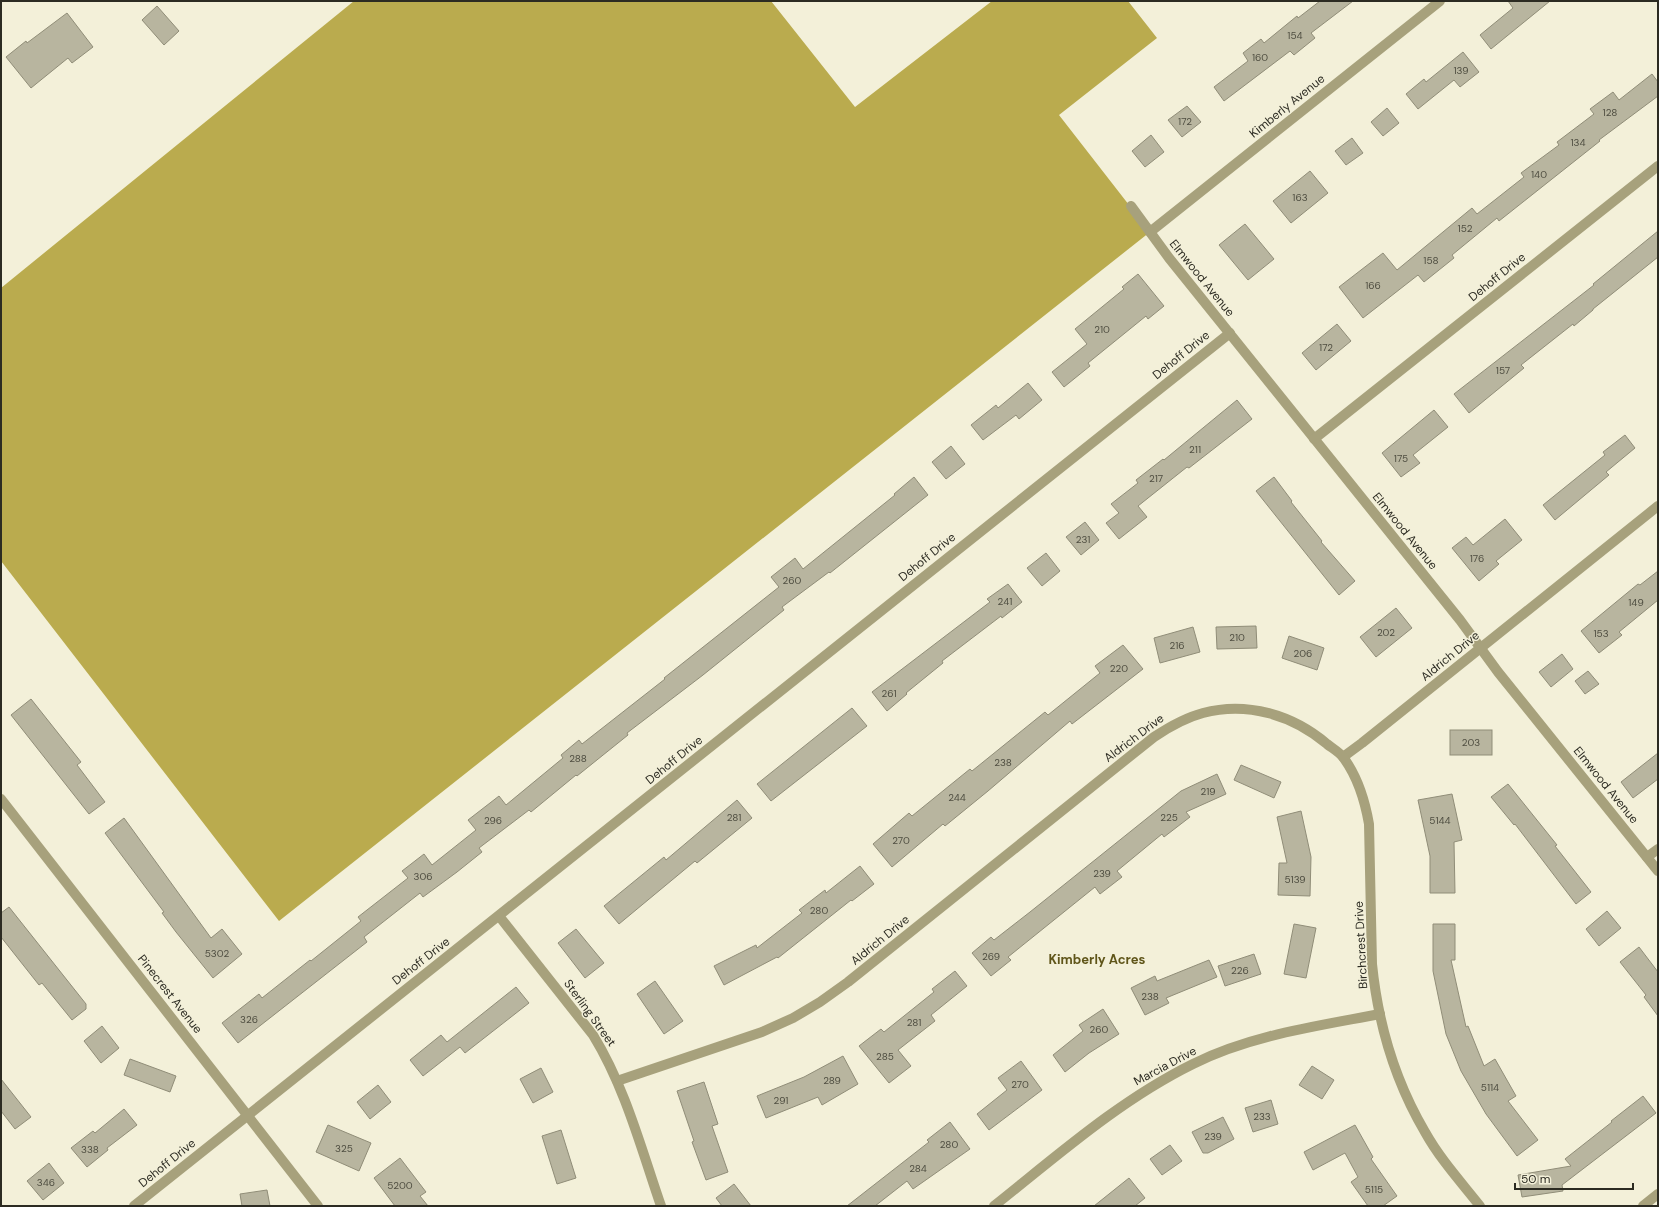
<svg xmlns="http://www.w3.org/2000/svg" width="1659" height="1207" font-family="'DM Sans',sans-serif">
<style>
.forest{fill:#baab4e}
.building{fill:#b8b59f;stroke:#908d78}
.lines{fill:none;stroke-linecap:round;stroke-linejoin:round}
.minor{stroke:#a7a17c;stroke-width:10}
.labels{text-anchor:middle;stroke-width:3;stroke-linejoin:round;paint-order:stroke}
.number-label{font-size:10px;fill:#4f4e41}
.street-label{font-size:12px;fill:#2c2b22;stroke:#f3f0d9}
.neighbourhood-label{font-size:13px;font-weight:bold;fill:#5f5519;stroke:#f3f0d9}
</style>
<rect width="100%" height="100%" fill="#f3f0d9"/>
<polygon class="forest" points="354,1 771,1 855,107 992,1 1128,1 1157,38 1059,115 1150,232 279,921 1,561 1,288"/>
<g class="building">
<polygon points="1320,1 1353,1 1311,33 1315,38 1294,55 1290,51 1224,101 1214,87 1248,61 1243,53 1261,39 1264,43 1297,16 1298,18"/>
<polygon points="1508,1 1550,1 1491,49 1480,35 1513,8"/>
<polygon points="157,6 179,31 164,45 142,20"/>
<polygon points="67,13 93,47 72,63 68,58 31,88 6,57 26,41 27,43"/>
<polygon points="1463,52 1479,72 1460,87 1454,80 1418,109 1406,94 1424,79 1426,82"/>
<polygon points="1652,74 1658,82 1658,96 1599,140 1600,141 1499,221 1497,218 1452,255 1454,258 1424,282 1418,275 1363,318 1339,287 1383,253 1397,270 1472,208 1477,214 1524,177 1521,173 1559,145 1557,142 1594,114 1590,109 1613,92 1619,100"/>
<polygon points="1187,106 1201,122 1182,137 1168,120"/>
<polygon points="1387,108 1399,123 1383,136 1371,122"/>
<polygon points="1151,135 1164,152 1145,167 1132,151"/>
<polygon points="1352,138 1363,153 1346,165 1335,151"/>
<polygon points="1310,171 1328,193 1291,223 1273,201"/>
<polygon points="1245,224 1274,259 1248,280 1219,245"/>
<polygon points="1658,231 1658,257 1593,309 1593,310 1574,326 1573,324 1521,365 1524,368 1469,413 1454,394 1594,285 1593,284"/>
<polygon points="1138,274 1164,306 1148,319 1146,316 1088,363 1090,366 1064,387 1052,372 1087,344 1075,329 1124,289 1122,287"/>
<polygon points="1337,324 1351,341 1316,370 1302,353"/>
<polygon points="1028,383 1042,400 1019,419 1016,415 983,440 971,425 996,405 998,408"/>
<polygon points="1237,400 1252,419 1189,468 1187,467 1138,506 1147,517 1119,539 1106,523 1119,513 1111,504 1138,483 1136,480 1163,459 1164,460"/>
<polygon points="1434,410 1448,427 1413,455 1420,463 1401,477 1382,453"/>
<polygon points="1625,435 1635,448 1606,472 1609,475 1555,520 1543,505 1605,455 1603,452"/>
<polygon points="951,446 965,464 946,479 932,462"/>
<polygon points="914,477 928,495 830,573 829,572 782,607 784,610 703,675 627,733 628,735 577,776 576,775 531,812 529,810 479,848 482,852 457,872 423,897 420,893 364,937 367,942 238,1043 222,1023 259,994 262,998 310,960 311,961 361,921 358,917 408,878 402,871 424,854 432,865 476,830 468,820 499,796 506,805 563,758 561,755 579,740 582,744 665,679 664,678 779,587 771,577 795,558 803,569 895,495 894,494"/>
<polygon points="1274,477 1292,501 1291,502 1322,541 1321,542 1355,581 1339,595 1256,491"/>
<polygon points="1505,519 1522,540 1496,561 1499,564 1479,581 1452,548 1466,537 1473,545"/>
<polygon points="1085,522 1099,540 1081,555 1066,537"/>
<polygon points="1046,553 1060,571 1042,586 1027,568"/>
<polygon points="1658,571 1658,600 1619,632 1622,635 1599,653 1581,631 1638,584 1640,585"/>
<polygon points="1008,584 1022,602 1002,618 1001,616 942,661 943,663 906,693 907,694 887,711 872,692 990,602 987,599"/>
<polygon points="1396,608 1412,628 1376,657 1360,637"/>
<polygon points="1256,626 1257,648 1217,649 1216,627"/>
<polygon points="1193,627 1200,652 1160,663 1154,638"/>
<polygon points="1289,636 1324,648 1317,670 1282,658"/>
<polygon points="1123,645 1143,669 1072,724 1070,721 988,791 945,826 943,824 892,867 873,844 909,813 912,816 970,769 972,771 1045,712 1048,715 1100,673 1095,666"/>
<polygon points="1562,654 1573,669 1551,687 1539,672"/>
<polygon points="1588,671 1599,684 1585,694 1575,681"/>
<polygon points="31,699 81,762 77,765 105,802 89,814 11,715"/>
<polygon points="852,708 867,726 771,801 757,784"/>
<rect x="1450" y="730" width="42" height="25"/>
<polygon points="1658,753 1658,779 1633,798 1621,782"/>
<polygon points="1241,765 1281,782 1274,798 1234,780"/>
<polygon points="1217,774 1226,794 1186,812 1190,817 1164,837 1162,834 1117,871 1122,877 1100,894 1095,887 1008,957 1011,960 991,976 972,953 991,937 994,940 1030,912 1181,791"/>
<polygon points="1508,784 1557,845 1555,846 1591,892 1576,904 1515,824 1514,825 1491,797"/>
<polygon points="1452,794 1462,840 1454,842 1455,893 1430,893 1430,856 1418,800"/>
<polygon points="737,800 752,818 697,863 695,861 619,924 604,906 664,857 666,860"/>
<polygon points="1301,811 1311,857 1310,896 1278,895 1279,863 1287,863 1277,817"/>
<polygon points="124,818 211,938 222,929 242,954 213,978 176,932 162,913 164,912 105,833"/>
<polygon points="860,866 874,884 852,901 851,900 778,958 777,957 724,985 714,966 756,945 757,948 802,913 799,910 825,890 826,893"/>
<polygon points="9,907 86,1004 86,1009 72,1020 42,983 39,985 1,937 1,913"/>
<polygon points="1607,911 1621,928 1599,946 1586,929"/>
<polygon points="1294,924 1316,928 1306,978 1284,974"/>
<polygon points="1433,924 1455,924 1455,960 1451,960 1466,1027 1468,1026 1484,1066 1495,1059 1516,1096 1508,1101 1538,1140 1517,1156 1486,1114 1461,1071 1446,1034 1433,971"/>
<polygon points="576,929 604,963 585,978 558,943"/>
<polygon points="1639,947 1658,972 1658,1016 1644,997 1646,995 1620,962"/>
<polygon points="1254,954 1261,974 1225,986 1218,966"/>
<polygon points="1209,960 1217,977 1166,998 1169,1003 1145,1015 1131,988 1155,976 1157,981"/>
<polygon points="955,971 967,986 931,1015 935,1021 898,1050 911,1066 889,1083 859,1046 881,1029 884,1032 934,992 932,989"/>
<polygon points="655,981 683,1021 664,1034 637,994"/>
<polygon points="516,987 529,1003 465,1053 460,1047 423,1076 410,1060 441,1035 447,1042"/>
<polygon points="1103,1009 1119,1034 1089,1053 1065,1072 1053,1055 1083,1031 1079,1025"/>
<polygon points="102,1026 119,1048 101,1063 84,1041"/>
<polygon points="843,1056 858,1084 822,1105 818,1097 766,1118 757,1096 804,1077"/>
<polygon points="130,1059 176,1076 170,1092 124,1075"/>
<polygon points="1021,1061 1042,1090 989,1130 977,1114 1007,1090 998,1078"/>
<polygon points="1312,1066 1334,1080 1322,1099 1299,1085"/>
<polygon points="541,1068 553,1092 533,1103 520,1079"/>
<polygon points="1,1079 31,1117 15,1129 1,1111"/>
<polygon points="704,1082 718,1124 712,1126 728,1172 706,1180 692,1142 694,1141 677,1091"/>
<polygon points="378,1085 391,1102 370,1119 357,1102"/>
<polygon points="1643,1096 1656,1113 1562,1185 1563,1191 1522,1197 1518,1175 1571,1166 1565,1159 1612,1122 1611,1121"/>
<polygon points="1271,1100 1278,1124 1253,1132 1245,1108"/>
<polygon points="124,1109 137,1125 107,1148 108,1150 87,1167 71,1148 93,1131 95,1133"/>
<polygon points="1223,1117 1234,1139 1208,1153 1203,1153 1192,1132"/>
<polygon points="950,1122 970,1149 913,1189 907,1181 875,1206 847,1206 929,1142 927,1140"/>
<polygon points="328,1125 371,1143 359,1171 316,1152"/>
<polygon points="1355,1125 1373,1157 1371,1159 1397,1196 1383,1206 1368,1206 1351,1182 1358,1177 1345,1153 1313,1170 1304,1152"/>
<polygon points="561,1130 576,1178 557,1184 542,1136"/>
<polygon points="1170,1145 1182,1161 1162,1175 1150,1159"/>
<polygon points="400,1158 426,1192 420,1196 428,1206 395,1206 374,1178"/>
<polygon points="49,1163 64,1183 43,1200 27,1181"/>
<polygon points="1129,1178 1145,1198 1135,1206 1094,1206"/>
<polygon points="734,1184 751,1206 722,1206 716,1198"/>
<polygon points="267,1190 270,1206 242,1206 240,1194"/>
</g>
<g class="lines">
<g class="minor">
<polyline points="1131,206 1169,258 1460,620 1498,672 1658,871"/>
<polyline points="1150,232 1440,1"/>
<polyline points="1314,439 1658,166"/>
<polyline points="1343,757 1362,743 1658,506"/>
<polyline points="1,799 318,1206"/>
<polyline points="1647,857 1658,849"/>
<path d="M499 916 593 1035C625 1087 641 1148 661 1206"/>
<path d="M617 1081 762 1032 793 1018 820 1002 848 982 1154 737C1169 727 1184 718 1203 713 1247 701 1293 715 1327 744 1332 748 1339 752 1343 757 1358 777 1365 801 1369 824L1372 964C1378 1023 1395 1081 1425 1132 1440 1159 1461 1182 1480 1206"/>
<polyline points="134,1206 1230,333"/>
<path d="M994 1206C1058 1155 1120 1100 1193 1064 1251 1035 1318 1026 1380 1014"/>
<polyline points="1643,1206 1658,1194"/>
</g>
</g>
<g class="labels">
<g class="number-label">
<text x="1295" y="39">154</text>
<text x="1260" y="61">160</text>
<text x="1461" y="74">139</text>
<text x="1610" y="116">128</text>
<text x="1185" y="125">172</text>
<text x="1578" y="146">134</text>
<text x="1539" y="178">140</text>
<text x="1300" y="201">163</text>
<text x="1465" y="232">152</text>
<text x="1431" y="264">158</text>
<text x="1373" y="289">166</text>
<text x="1102" y="333">210</text>
<text x="1326" y="351">172</text>
<text x="1503" y="374">157</text>
<text x="1195" y="453">211</text>
<text x="1401" y="462">175</text>
<text x="1156" y="482">217</text>
<text x="1083" y="543">231</text>
<text x="1477" y="562">176</text>
<text x="792" y="584">260</text>
<text x="1005" y="605">241</text>
<text x="1636" y="606">149</text>
<text x="1386" y="636">202</text>
<text x="1601" y="637">153</text>
<text x="1237" y="641">210</text>
<text x="1177" y="649">216</text>
<text x="1303" y="657">206</text>
<text x="1119" y="672">220</text>
<text x="889" y="697">261</text>
<text x="1471" y="746">203</text>
<text x="578" y="762">288</text>
<text x="1003" y="766">238</text>
<text x="1208" y="795">219</text>
<text x="957" y="801">244</text>
<text x="734" y="821">281</text>
<text x="1169" y="821">225</text>
<text x="493" y="824">296</text>
<text x="1440" y="824">5144</text>
<text x="901" y="844">270</text>
<text x="1102" y="877">239</text>
<text x="423" y="880">306</text>
<text x="1295" y="883">5139</text>
<text x="819" y="914">280</text>
<text x="217" y="957">5302</text>
<text x="991" y="960">269</text>
<text x="1240" y="974">226</text>
<text x="1150" y="1000">238</text>
<text x="249" y="1023">326</text>
<text x="914" y="1026">281</text>
<text x="1099" y="1033">260</text>
<text x="885" y="1060">285</text>
<text x="832" y="1084">289</text>
<text x="1020" y="1088">270</text>
<text x="1490" y="1091">5114</text>
<text x="781" y="1104">291</text>
<text x="1262" y="1120">233</text>
<text x="1213" y="1140">239</text>
<text x="949" y="1148">280</text>
<text x="344" y="1152">325</text>
<text x="90" y="1153">338</text>
<text x="918" y="1172">284</text>
<text x="46" y="1186">346</text>
<text x="400" y="1189">5200</text>
<text x="1374" y="1193">5115</text>
</g>
<g class="street-label">
<text transform="translate(1287 106) rotate(-39)" y="4">Kimberly Avenue</text>
<text transform="translate(1497 277) rotate(-39)" y="4">Dehoff Drive</text>
<text transform="translate(1202 278) rotate(51)" y="4">Elmwood Avenue</text>
<text transform="translate(1181 355) rotate(-39)" y="4">Dehoff Drive</text>
<text transform="translate(1405 531) rotate(51)" y="4">Elmwood Avenue</text>
<text transform="translate(927 557) rotate(-39)" y="4">Dehoff Drive</text>
<text transform="translate(1450 656) rotate(-39)" y="4">Aldrich Drive</text>
<text transform="translate(1134 738) rotate(-37)" y="4">Aldrich Drive</text>
<text transform="translate(674 760) rotate(-39)" y="4">Dehoff Drive</text>
<text transform="translate(1606 785) rotate(51)" y="4">Elmwood Avenue</text>
<text transform="translate(880 940) rotate(-39)" y="4">Aldrich Drive</text>
<text transform="translate(1361 945) rotate(-93)" y="4">Birchcrest Drive</text>
<text transform="translate(421 961) rotate(-38)" y="4">Dehoff Drive</text>
<text transform="translate(170 994) rotate(52)" y="4">Pinecrest Avenue</text>
<text transform="translate(590 1013) rotate(54)" y="4">Sterling Street</text>
<text transform="translate(1165 1066) rotate(-28)" y="4">Marcia Drive</text>
<text transform="translate(167 1163) rotate(-39)" y="4">Dehoff Drive</text>
</g>
<g class="neighbourhood-label">
<text x="1097" y="964">Kimberly Acres</text>
</g>
</g>
<rect width="1659" height="1207" fill="none" stroke="#2c2b22" stroke-width="4"/>
<path d="M1515 1183v6h118v-6" fill="none" stroke="#2c2b22" stroke-width="2"/>
<text x="1521" y="1183" font-size="12" fill="#2c2b22" stroke="#f3f0d9" stroke-width="3" paint-order="stroke">50 m</text>
</svg>
